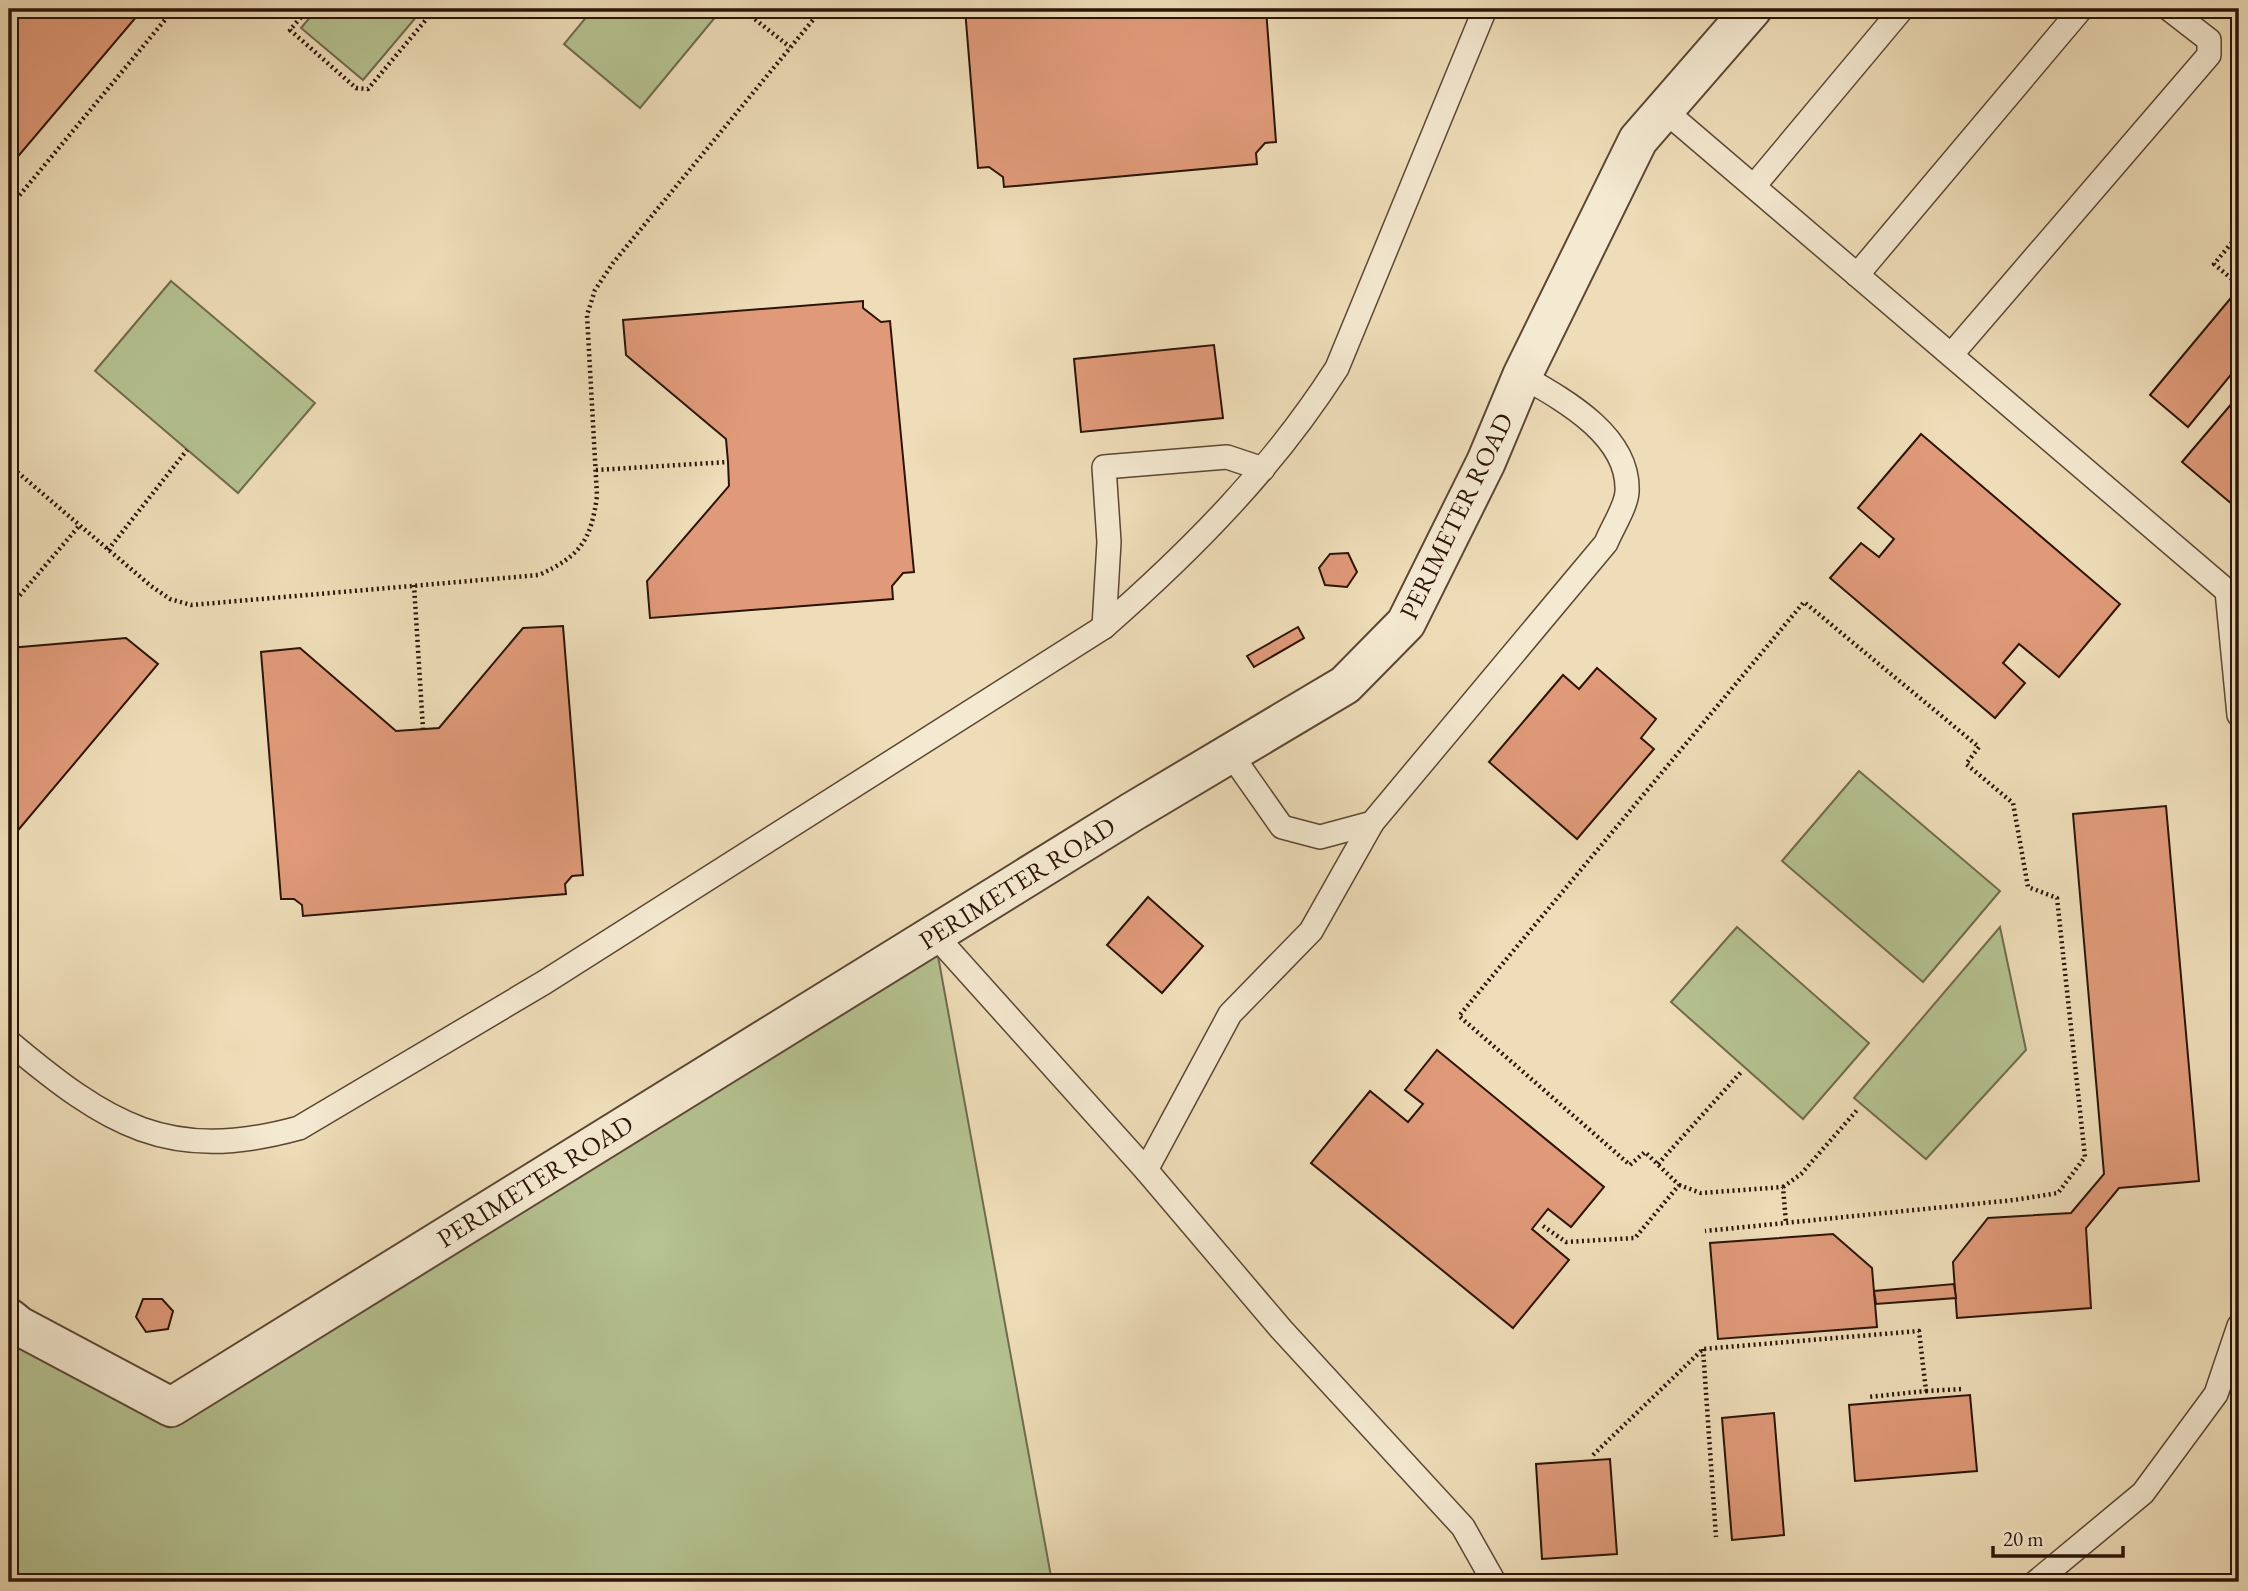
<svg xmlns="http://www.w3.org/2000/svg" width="2248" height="1591" font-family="'EB Garamond',serif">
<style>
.green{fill:#b5c291;stroke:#706b4c;stroke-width:2}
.building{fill:#e09a79;stroke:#2c1408;stroke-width:2}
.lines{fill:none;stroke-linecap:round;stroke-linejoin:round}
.lane-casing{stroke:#5c4634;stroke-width:26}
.street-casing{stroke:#5c4634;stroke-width:42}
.path{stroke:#2c1408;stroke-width:4.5;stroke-dasharray:2 3.5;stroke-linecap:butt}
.lane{stroke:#f4e9d1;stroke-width:23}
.street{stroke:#f4e9d1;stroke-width:38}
.labels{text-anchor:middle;stroke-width:5;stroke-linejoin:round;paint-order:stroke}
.street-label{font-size:26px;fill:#2c1408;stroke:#f4e9d1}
</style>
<rect width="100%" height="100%" fill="#eeddb8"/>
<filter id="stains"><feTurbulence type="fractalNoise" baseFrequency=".00286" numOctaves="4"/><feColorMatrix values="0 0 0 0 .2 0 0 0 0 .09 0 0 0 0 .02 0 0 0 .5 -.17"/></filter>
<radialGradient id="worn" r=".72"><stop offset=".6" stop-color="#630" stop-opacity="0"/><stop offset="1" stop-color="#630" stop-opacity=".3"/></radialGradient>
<g class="green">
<polygon points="317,9 423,9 363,80 301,28"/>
<polygon points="593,9 722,9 640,108 564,44"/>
<polygon points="171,281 315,403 238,493 95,371"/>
<polygon points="1859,771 2000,891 1923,982 1782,861"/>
<polygon points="1737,927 1869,1043 1803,1119 1671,1002"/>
<polygon points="2000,927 2026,1050 1926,1159 1854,1098"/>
<polygon points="934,934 1052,1582 9,1582 9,1317 171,1406"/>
</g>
<g class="building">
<polygon points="9,9 143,9 9,167"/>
<polygon points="965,9 1266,9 1276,142 1265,143 1256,153 1257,164 1004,187 1003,177 989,167 978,168"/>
<polygon points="2230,299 2239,307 2239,365 2188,427 2150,395"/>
<polygon points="863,301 863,308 881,322 890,321 914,572 903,573 892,586 893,599 650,618 647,581 729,486 728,462 726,439 626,355 623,320"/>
<polygon points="1214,345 1223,418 1081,432 1074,359"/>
<polygon points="2239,395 2239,510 2182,462"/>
<polygon points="1921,434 2120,604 2059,677 2019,644 2003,663 2025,683 1995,718 1830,578 1861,543 1879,557 1894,539 1858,508"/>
<polygon points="1348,553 1357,572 1347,587 1325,585 1319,568 1330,554"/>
<polygon points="563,626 583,875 572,876 565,884 566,894 303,916 302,905 294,899 281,899 261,652 300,648 396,731 439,728 523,628"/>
<polygon points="1298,627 1304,638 1254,667 1247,656"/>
<polygon points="126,638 158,664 9,841 9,648"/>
<polygon points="1597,668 1656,719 1641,738 1654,749 1577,839 1489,762 1563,675 1579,689"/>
<polygon points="2166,806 2199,1181 2119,1188 2086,1228 2091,1308 1957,1318 1953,1262 1988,1218 2071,1213 2104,1174 2073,814"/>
<polygon points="1148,897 1203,946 1162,993 1107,945"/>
<polygon points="1437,1050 1604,1187 1571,1227 1548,1209 1532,1229 1569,1260 1513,1328 1311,1163 1370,1091 1408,1122 1423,1104 1405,1090"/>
<polygon points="1833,1234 1872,1268 1877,1327 1718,1339 1710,1243"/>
<polygon points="1954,1284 1956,1298 1876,1304 1874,1291"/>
<polygon points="143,1299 162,1299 173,1311 168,1329 146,1332 136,1317"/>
<polygon points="1970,1395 1977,1471 1855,1481 1849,1405"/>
<polygon points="1774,1413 1784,1535 1732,1540 1722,1418"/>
<polygon points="1610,1459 1617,1554 1542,1559 1536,1464"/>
</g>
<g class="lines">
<defs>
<g id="lane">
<polyline points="1664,110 2227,591 2239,715"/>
<polyline points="1754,186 1902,9"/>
<polyline points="1857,275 2081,9"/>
<polyline points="1951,355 2209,55 2209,40 2169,9"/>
<polyline points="1104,627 1109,542 1104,467 1227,457 1263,469"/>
<path d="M1230 753 1282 827 1320 837 1372 823 1606 543C1612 528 1626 507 1627 492 1630 436 1564 400 1522 376"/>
<polyline points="934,934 1146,1170 1230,1014 1311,931 1372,823"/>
<path d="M9 1042C107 1124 168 1164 299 1128L545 982 1104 627C1192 550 1274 467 1337 368L1485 9"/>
<polyline points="1146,1170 1281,1329 1463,1527 1494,1582"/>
<polyline points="2036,1582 2143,1493 2216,1394 2239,1326"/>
</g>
<polyline id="street" points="9,1318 19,1326 171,1407 1132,812 1345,685 1406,623 1486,462 1522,376 1638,140 1752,9"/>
</defs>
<use href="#lane" class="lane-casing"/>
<use href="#street" class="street-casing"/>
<g class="path">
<polyline points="308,9 290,30 356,88 368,89 435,9"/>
<polyline points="742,9 790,47"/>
<polyline points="9,208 174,9"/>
<polyline points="2239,234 2214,264 2239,285"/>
<path d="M9 465 151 586 170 599 191 605 539 575C580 556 591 541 597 496L587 315 595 290 613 263 822 9"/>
<polyline points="596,470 728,462"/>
<polyline points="108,550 187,450"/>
<polyline points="414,585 423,729"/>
<polyline points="9,608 79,526"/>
<polyline points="1658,1164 1741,1072"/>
<polyline points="1679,1185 1701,1193 1783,1187 1786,1223"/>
<polyline points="1783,1187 1801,1174 1858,1109"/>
<polyline points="1543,1226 1566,1242 1635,1238 1679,1185 1645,1152 1630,1165 1459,1016 1804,602 1979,747 1966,764 2013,803 2028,887 2057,898 2085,1157 2058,1193 2014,1200 1705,1231"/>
<polyline points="1703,1349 1716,1537"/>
<polyline points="1926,1391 1963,1389"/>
<polyline points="1593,1455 1703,1349 1919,1331 1926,1391 1868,1397"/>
</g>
<use href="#lane" class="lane"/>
<use href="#street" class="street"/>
</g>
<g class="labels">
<g class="street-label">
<text transform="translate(1456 516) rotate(-64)" y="9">PERIMETER ROAD</text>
<text transform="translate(1017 883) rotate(-32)" y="9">PERIMETER ROAD</text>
<text transform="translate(535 1181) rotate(-32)" y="9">PERIMETER ROAD</text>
</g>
</g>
<rect width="2248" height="1591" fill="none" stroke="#eeddb8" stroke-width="35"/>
<rect x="10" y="10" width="2227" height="1570" fill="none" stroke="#2c1408" stroke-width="3.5"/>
<rect x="18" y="18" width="2213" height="1556" fill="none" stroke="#2c1408" stroke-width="2"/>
<path d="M1993 1546v10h130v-10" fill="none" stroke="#2c1408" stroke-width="3.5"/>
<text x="2003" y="1546" font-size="21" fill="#2c1408" stroke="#f4e9d1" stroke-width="5" paint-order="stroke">20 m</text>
<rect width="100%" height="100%" filter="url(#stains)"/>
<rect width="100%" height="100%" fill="url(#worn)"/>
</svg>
